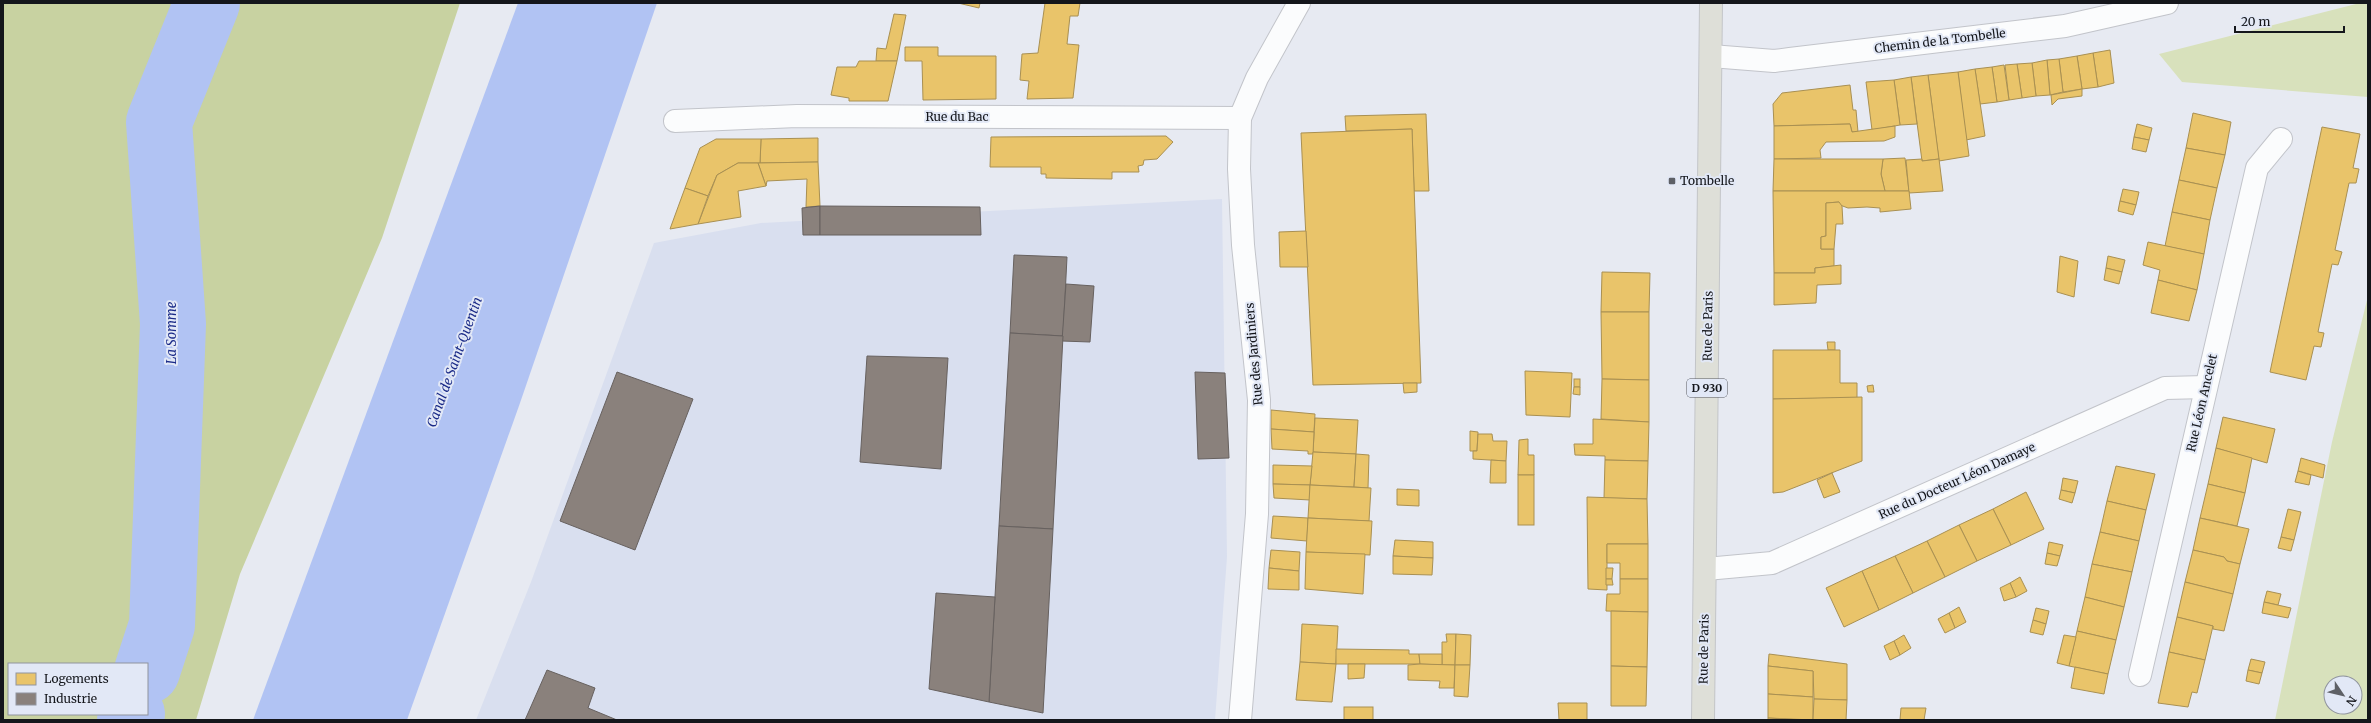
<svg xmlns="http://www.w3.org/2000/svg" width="2371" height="723" font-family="Merriweather,serif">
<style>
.built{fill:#d9dfef}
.green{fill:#d8e1bc;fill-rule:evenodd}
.forest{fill:#c8d2a1;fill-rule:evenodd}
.water{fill:#b1c3f3}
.homes{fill:#e9c46a;stroke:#a99052}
.industry{fill:#8a817c;stroke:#67615f}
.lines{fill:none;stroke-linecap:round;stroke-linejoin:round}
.river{stroke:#b1c3f3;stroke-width:66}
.street-casing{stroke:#c2c4ca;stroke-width:24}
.primary-casing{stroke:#c3c5c8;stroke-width:24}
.street{stroke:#fbfcfd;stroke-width:22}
.primary{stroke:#dedfd8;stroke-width:22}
.poi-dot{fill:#5e6066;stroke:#e2e8f6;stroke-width:1.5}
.labels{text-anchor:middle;stroke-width:4;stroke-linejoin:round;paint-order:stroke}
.shield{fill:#e2e8f6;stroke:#52555d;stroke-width:1}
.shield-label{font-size:11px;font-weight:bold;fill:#14161b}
.street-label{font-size:12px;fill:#14161b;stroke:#e2e8f6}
.poi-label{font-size:12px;fill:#14161b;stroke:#e2e8f6;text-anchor:start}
.water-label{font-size:13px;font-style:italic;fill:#1b2b88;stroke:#e2e8f6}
</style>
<rect width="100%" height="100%" fill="#e7eaf2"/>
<polygon class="built" points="1222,199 1227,557 1215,720 476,720 531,582 654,243 761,223"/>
<g class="green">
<polygon points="2360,3 2368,3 2368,97 2182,82 2159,54"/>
<path d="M2368 296V720H2275L2332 442ZM2331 683H2355V707H2331Z"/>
</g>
<path class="forest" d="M3 3H460L382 238 240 574 196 720H3ZM9 664H147V714H9Z"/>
<polygon class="water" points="518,3 657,3 520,403 407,720 253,720"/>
<g class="homes">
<polygon points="958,3 980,3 979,8"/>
<polygon points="1045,3 1080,3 1078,16 1070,16 1067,44 1079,45 1073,98 1027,99 1029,81 1020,80 1022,54 1038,53"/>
<polygon points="894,14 906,15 897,61 876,61 877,48 886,49"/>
<polygon points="905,47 938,47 938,56 996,56 996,99 923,100 922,61 905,61"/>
<polygon points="2110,50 2114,83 2098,87 2093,53"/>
<polygon points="2093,53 2098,87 2082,89 2077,56"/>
<polygon points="2077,56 2082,89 2063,92 2059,59"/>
<polygon points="2059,59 2063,92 2050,95 2047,60"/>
<polygon points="2047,60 2050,95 2036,96 2032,63"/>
<polygon points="859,61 897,61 888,101 849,101 849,98 831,95 837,67 856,67"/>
<polygon points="2032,63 2036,96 2022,98 2017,64"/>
<polygon points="2017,64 2022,98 2009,100 2005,65"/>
<polygon points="2004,65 2009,100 1997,102 1992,67"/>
<polygon points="1992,67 1997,102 1980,104 1975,69"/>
<polygon points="1975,69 1985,136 1966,140 1958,72"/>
<polygon points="1958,72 1969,156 1939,161 1928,75"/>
<polygon points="1928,75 1939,159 1922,161 1911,77"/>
<polygon points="1911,77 1917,124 1900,125 1894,80"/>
<polygon points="1894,80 1900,125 1872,130 1866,82"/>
<polygon points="1850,85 1853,110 1856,110 1858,132 1852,132 1850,124 1774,126 1773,104 1782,93"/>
<polygon points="2082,89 2082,96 2058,99 2052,105 2051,95"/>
<polygon points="2193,113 2231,122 2225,155 2186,148"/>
<polygon points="1426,114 1429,191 1414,191 1412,129 1346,131 1345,116"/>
<polygon points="1850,124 1852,132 1895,126 1895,137 1884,141 1826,142 1820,150 1821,158 1774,159 1774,126"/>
<polygon points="2137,124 2152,128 2149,140 2134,137"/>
<polygon points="2322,127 2360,134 2353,168 2359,169 2356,183 2349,183 2335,250 2342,252 2338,265 2332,264 2318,332 2324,333 2321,347 2314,346 2306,380 2270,372"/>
<polygon points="1412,129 1421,383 1313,385 1301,133"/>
<polygon points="1166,136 1173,142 1157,159 1144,160 1143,165 1138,166 1139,172 1112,172 1112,179 1046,178 1046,174 1041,174 1041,167 990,167 991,137"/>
<polygon points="2134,137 2149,140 2146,152 2132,149"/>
<polygon points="818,138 818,162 760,163 761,139"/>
<polygon points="716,139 761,139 760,163 738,163 717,175 708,196 685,188 700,148"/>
<polygon points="2186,148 2225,155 2217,188 2179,180"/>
<polygon points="1905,158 1909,191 1885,191 1881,174 1883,159"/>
<polygon points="1774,159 1883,159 1881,174 1885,191 1773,191"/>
<polygon points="1922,159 1922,161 1939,159 1943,191 1909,193 1906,160"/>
<polygon points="818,162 820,206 806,207 807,179 767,181 766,186 758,163"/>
<polygon points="738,163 758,163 766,186 738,191 741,217 698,224 717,175"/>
<polygon points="2179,180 2217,188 2210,220 2172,212"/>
<polygon points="685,188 708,196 698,224 670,229"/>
<polygon points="2123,189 2139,192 2136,205 2120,201"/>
<polygon points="1773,191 1909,191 1911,209 1880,212 1880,208 1867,207 1848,208 1840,205 1839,202 1826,203 1826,236 1821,237 1821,249 1834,249 1834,266 1815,268 1815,273 1774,273"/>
<polygon points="2120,201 2136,205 2133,215 2118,211"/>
<polygon points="1839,202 1842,206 1843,224 1836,224 1834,249 1821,249 1821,237 1826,236 1826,203"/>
<polygon points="2172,212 2210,220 2204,254 2165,246"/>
<polygon points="1306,231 1308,267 1280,267 1279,232"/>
<polygon points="2148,242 2204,254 2197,290 2158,280 2160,270 2143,265"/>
<polygon points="2060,256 2078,261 2074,297 2057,292"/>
<polygon points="2108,256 2125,260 2122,272 2106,268"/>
<polygon points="1841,265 1841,284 1817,285 1816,303 1774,305 1774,273 1815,273 1815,268"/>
<polygon points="2106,268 2122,272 2119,284 2104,280"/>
<polygon points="1602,272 1650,273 1649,312 1601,312"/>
<polygon points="2158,280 2197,290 2189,321 2151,313"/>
<polygon points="1601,312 1649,312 1649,380 1602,379"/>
<polygon points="1827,342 1835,342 1835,350 1828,350"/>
<polygon points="1773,350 1840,350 1840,383 1857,383 1857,398 1773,399"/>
<polygon points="1525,371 1572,373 1570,417 1526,415"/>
<rect x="1574" y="379" width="6" height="8"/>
<polygon points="1602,379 1649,380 1649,422 1601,419"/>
<polygon points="1403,383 1417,383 1417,392 1404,393"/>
<polygon points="1873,385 1874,392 1868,392 1867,386"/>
<polygon points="1574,387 1580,387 1580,395 1573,394"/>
<polygon points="1862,397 1862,461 1783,492 1773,493 1773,399"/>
<polygon points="1271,410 1315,414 1314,432 1271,429"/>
<polygon points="2223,417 2275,429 2267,463 2216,448"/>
<polygon points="1315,418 1358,420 1356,454 1313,452"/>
<polygon points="1593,419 1649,422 1648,461 1605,460 1605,456 1575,455 1574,444 1593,444"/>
<polygon points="1271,429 1314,432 1313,454 1308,454 1308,451 1272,449"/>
<polygon points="1470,431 1478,432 1477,451 1470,451"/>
<polygon points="1478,434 1492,434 1493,441 1507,441 1506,461 1473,459 1473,451 1477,451"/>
<polygon points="1528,439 1528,455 1534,455 1534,475 1518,475 1519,440"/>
<polygon points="2216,448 2252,458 2245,493 2208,484"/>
<polygon points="1313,452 1356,454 1354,487 1310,485"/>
<polygon points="1356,454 1369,455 1368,488 1354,487"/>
<polygon points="2301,458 2325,465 2323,478 2298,471"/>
<polygon points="1491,460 1506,461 1506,483 1490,483"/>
<polygon points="1605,460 1648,461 1647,499 1604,498"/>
<polygon points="1273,465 1312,466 1310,485 1273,484"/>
<polygon points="2116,466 2155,474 2146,510 2107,501"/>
<polygon points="2298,471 2311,475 2309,485 2295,482"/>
<polygon points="1832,473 1840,492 1824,498 1817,480"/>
<rect x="1518" y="475" width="16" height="50"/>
<polygon points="2063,478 2078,481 2075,493 2061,490"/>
<polygon points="1273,484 1310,485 1310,500 1274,498"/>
<polygon points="2208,484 2245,493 2237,526 2200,518"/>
<polygon points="1310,485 1371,488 1369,521 1308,518"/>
<polygon points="1397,489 1419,490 1419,506 1397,505"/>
<polygon points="2061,490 2075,493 2072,503 2059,499"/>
<polygon points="2026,492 2044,529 2011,545 1993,509"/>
<polygon points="1587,497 1647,499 1648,544 1607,544 1607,590 1588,589"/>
<polygon points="2107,501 2146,510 2139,541 2100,532"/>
<polygon points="1993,509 2011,545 1977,561 1959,525"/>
<polygon points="2288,509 2301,512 2294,540 2281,537"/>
<polygon points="1273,516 1308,518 1307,541 1271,538"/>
<polygon points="1308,518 1372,521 1370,555 1306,552"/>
<polygon points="2200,518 2249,529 2240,564 2227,561 2224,557 2193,550"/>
<polygon points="1959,525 1977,561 1945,577 1927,541"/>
<polygon points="2100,532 2139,541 2132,572 2092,564"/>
<polygon points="2281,537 2294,540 2291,551 2278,548"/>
<polygon points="1395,540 1433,542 1433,558 1393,556"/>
<polygon points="1927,541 1945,577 1913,593 1895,556"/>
<polygon points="2049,542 2063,545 2060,556 2047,553"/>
<polygon points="1607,544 1648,544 1648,579 1620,579 1620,563 1607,563"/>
<polygon points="1271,550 1300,552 1299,571 1269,568"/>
<polygon points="2193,550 2224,557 2227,561 2240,564 2233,594 2185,582"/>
<polygon points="1306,552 1365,554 1363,594 1305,589"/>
<polygon points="2047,553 2060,556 2057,566 2045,564"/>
<polygon points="1393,556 1433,558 1432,575 1393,574"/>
<polygon points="1895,556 1913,593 1879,610 1862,571"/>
<polygon points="2092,564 2132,572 2124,607 2085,597"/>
<polygon points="1269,568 1299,571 1299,590 1268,589"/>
<polygon points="1606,568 1613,568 1612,579 1606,579"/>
<polygon points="1862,571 1879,610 1844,627 1826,588"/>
<polygon points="2020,577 2027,591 2016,597 2010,583"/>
<polygon points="1606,579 1612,579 1613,585 1606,585"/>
<polygon points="1620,579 1648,579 1648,612 1606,611 1607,594 1620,594"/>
<polygon points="2185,582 2233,594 2224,631 2213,629 2213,626 2177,617"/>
<polygon points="2010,583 2016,597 2004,601 2000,588"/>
<polygon points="2267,591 2281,594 2278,605 2264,602"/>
<polygon points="2085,597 2124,607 2116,640 2077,631"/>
<polygon points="2264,602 2291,608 2288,618 2262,613"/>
<polygon points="1959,607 1966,622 1955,628 1949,613"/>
<polygon points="2036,608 2049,611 2046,624 2033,620"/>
<polygon points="1611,611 1648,612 1647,667 1611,666"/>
<polygon points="1949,613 1955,628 1945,633 1938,619"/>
<polygon points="2177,617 2213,626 2205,660 2169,652"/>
<polygon points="2033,620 2046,624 2043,635 2030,632"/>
<polygon points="1302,624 1338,626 1336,664 1300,662"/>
<polygon points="2077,631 2116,640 2108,674 2069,666"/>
<polygon points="1446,634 1456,634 1455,665 1442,665 1442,642 1447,642"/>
<polygon points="1456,634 1471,635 1470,665 1455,665"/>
<polygon points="1904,635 1911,648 1900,655 1894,641"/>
<polygon points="2064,635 2076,637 2069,666 2057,663"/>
<polygon points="1894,641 1900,655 1890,660 1884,646"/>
<polygon points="1336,649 1409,650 1409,654 1419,654 1420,664 1336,664"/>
<polygon points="2169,652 2205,660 2197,693 2192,692 2188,707 2158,703"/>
<polygon points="1419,654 1442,654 1442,665 1420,664"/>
<polygon points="1769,654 1847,664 1847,700 1814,699 1813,671 1768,666"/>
<polygon points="2251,659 2265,662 2262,673 2248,670"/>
<polygon points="1300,662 1336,664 1332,702 1296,700"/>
<polygon points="1348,664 1365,664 1364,678 1348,679"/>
<polygon points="1420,664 1455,665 1454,688 1439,688 1440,681 1408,680 1408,665"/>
<polygon points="1455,665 1470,665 1468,697 1454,696"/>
<polygon points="1611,666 1647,667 1646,706 1611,706"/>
<polygon points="1768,666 1813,671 1813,697 1768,694"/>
<polygon points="2075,667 2108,674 2104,694 2071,688"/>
<polygon points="2248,670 2262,673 2259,684 2246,681"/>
<polygon points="1768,694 1813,697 1813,720 1768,718"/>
<polygon points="1814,699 1847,700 1846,720 1813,720"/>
<polygon points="1558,703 1587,703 1587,720 1559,720"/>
<rect x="1344" y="707" width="29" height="13"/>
<polygon points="1901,708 1926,708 1924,720 1900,720"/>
<polygon points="1768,718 1801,720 1768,720"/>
</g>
<g class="industry">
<polygon points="820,206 820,235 803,235 802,208"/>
<polygon points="820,206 980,207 981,235 820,235"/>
<polygon points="1014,255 1067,257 1063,336 1010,333"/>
<polygon points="1066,284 1094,286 1090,342 1062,341"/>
<polygon points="1010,333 1063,336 1053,529 999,526"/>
<polygon points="867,356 948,358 941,469 860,462"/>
<polygon points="617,372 693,399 635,550 560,521"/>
<polygon points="1195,372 1225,373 1229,458 1198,459"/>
<polygon points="999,526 1053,529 1043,713 989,702"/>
<polygon points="936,593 995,597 989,702 929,689"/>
<polygon points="547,670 595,688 588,708 617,720 525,720"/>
</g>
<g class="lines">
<g class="river">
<polyline points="147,671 162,625 173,324 159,122 207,3"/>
<polyline points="130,720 132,714"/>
</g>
<defs>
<g id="street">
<polyline points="1711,56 1774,61 1790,59 2065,26 2167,3"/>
<polyline points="675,121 797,116 1240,118"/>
<polyline points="1706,569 1772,563 2165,388 2206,387"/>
<polyline points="2140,675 2257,168 2281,139"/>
<polyline points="1240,720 1257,514 1259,400 1243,245 1239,169 1240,118 1257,78 1299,3"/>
</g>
<polyline id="primary" points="1703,720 1711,3"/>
</defs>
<use href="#street" class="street-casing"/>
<use href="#primary" class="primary-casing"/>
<use href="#street" class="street"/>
<use href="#primary" class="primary"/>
</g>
<rect class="poi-dot" x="1668" y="177" width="8" height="8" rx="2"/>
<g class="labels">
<rect class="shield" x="1687" y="379" width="40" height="18" rx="3"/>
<g class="shield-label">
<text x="1707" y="392">D 930</text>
</g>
<g class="street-label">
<text transform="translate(1940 41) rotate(-7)" y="4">Chemin de la Tombelle</text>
<text x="957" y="121">Rue du Bac</text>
<text transform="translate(1708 326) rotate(-89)" y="4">Rue de Paris</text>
<text transform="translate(1254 354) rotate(-95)" y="4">Rue des Jardiniers</text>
<text transform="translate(2202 403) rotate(-77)" y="4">Rue Léon Ancelet</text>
<text transform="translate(1957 481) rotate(-24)" y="4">Rue du Docteur Léon Damaye</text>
<text transform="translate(1704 649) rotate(-89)" y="4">Rue de Paris</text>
</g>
<g class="poi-label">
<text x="1680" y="185">Tombelle</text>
</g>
<g class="water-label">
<text transform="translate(171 333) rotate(-90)" y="5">La Somme</text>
<text transform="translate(454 362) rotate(-70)" y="5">Canal de Saint-Quentin</text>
</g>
</g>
<rect width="2371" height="723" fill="none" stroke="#14161b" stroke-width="8"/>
<rect x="8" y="663" width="140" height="52" fill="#e2e8f6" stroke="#90949e"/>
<rect x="16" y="673" width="20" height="12" fill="#e9c46a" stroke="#90949e"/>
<text x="44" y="683" font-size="12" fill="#14161b">Logements</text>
<rect x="16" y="693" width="20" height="12" fill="#8a817c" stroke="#90949e"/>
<text x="44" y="703" font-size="12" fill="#14161b">Industrie</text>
<g transform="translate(2343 695) rotate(125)"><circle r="19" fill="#e2e8f6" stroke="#90949e"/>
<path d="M0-3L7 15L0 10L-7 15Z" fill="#5e6066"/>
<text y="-6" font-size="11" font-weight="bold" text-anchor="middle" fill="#14161b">N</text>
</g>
<path d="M2235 26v6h109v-6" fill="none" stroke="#14161b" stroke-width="2"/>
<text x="2241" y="26" font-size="12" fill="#14161b" stroke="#e2e8f6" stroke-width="3" paint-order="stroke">20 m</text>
</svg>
